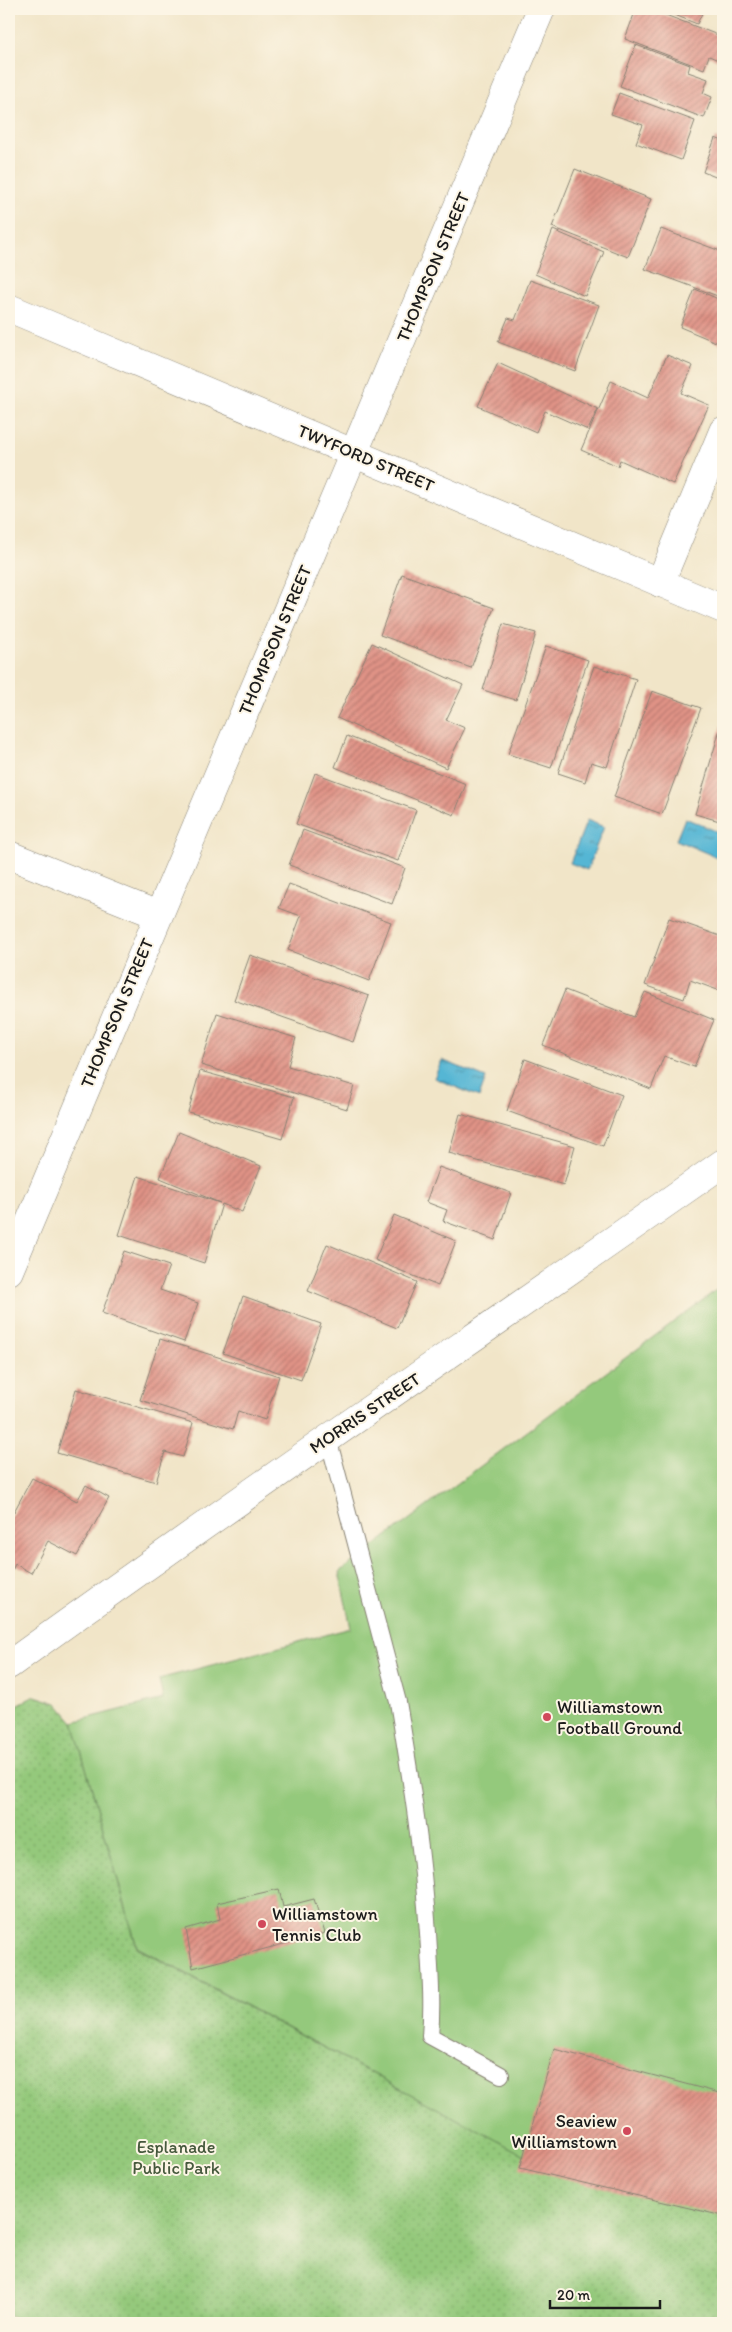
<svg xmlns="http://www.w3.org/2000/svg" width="732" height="2332" font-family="Itim,sans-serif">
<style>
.park{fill:url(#park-dots);stroke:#58724c}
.pitch{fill:#94c97b;stroke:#58724c}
.water{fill:url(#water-ripples);stroke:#386978}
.building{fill:url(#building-hatch)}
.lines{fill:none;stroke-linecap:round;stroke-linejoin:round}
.service-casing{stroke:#868072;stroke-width:18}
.minor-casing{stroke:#868072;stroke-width:29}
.tertiary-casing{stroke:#868072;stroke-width:29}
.service{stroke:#fff;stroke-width:16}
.minor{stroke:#fff;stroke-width:28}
.tertiary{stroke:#fff;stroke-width:28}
.poi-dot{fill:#d1495b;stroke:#fcf5e5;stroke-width:2}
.labels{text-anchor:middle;stroke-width:4;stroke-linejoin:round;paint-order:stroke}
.street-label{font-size:18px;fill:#1c1c1c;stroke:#fcf5e5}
.poi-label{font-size:18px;fill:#1c1c1c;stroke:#fcf5e5;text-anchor:start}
.park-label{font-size:18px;fill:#46593d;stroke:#fcf5e5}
</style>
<defs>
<pattern id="park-dots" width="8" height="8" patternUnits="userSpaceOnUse" patternTransform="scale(1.25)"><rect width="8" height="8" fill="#94c97b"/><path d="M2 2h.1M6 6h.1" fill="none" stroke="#7fac6a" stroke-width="1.8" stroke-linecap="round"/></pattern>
<pattern id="water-ripples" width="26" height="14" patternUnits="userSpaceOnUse" patternTransform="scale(1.25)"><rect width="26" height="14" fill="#55b6d4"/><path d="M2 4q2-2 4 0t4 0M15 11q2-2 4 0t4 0" fill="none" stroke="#4693ab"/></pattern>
<pattern id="building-hatch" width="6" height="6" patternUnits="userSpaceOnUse" patternTransform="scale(1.25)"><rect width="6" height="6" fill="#e09386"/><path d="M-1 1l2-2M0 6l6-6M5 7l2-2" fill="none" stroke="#b5776d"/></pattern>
</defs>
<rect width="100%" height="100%" fill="#fcf5e5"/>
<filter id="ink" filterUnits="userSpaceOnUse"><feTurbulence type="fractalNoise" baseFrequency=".02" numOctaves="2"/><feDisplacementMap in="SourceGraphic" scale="10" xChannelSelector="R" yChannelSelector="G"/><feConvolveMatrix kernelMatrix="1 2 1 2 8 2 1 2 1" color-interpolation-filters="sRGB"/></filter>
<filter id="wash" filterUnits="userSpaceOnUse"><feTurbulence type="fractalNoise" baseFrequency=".0096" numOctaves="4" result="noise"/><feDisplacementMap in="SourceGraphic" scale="20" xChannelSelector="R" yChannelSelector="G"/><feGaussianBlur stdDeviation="1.12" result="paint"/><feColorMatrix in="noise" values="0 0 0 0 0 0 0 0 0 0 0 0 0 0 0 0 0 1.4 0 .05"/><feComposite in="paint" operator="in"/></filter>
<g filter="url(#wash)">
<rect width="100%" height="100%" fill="#f1e5c8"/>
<polygon class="park" points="35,1696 57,1703 73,1722 137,1948 521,2153 723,2214 723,2323 32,2323 9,2316 9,1709"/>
<polygon class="pitch" points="723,1285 723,2215 541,2164 137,1947 73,1722 163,1699 159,1679 351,1628 339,1572"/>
<g class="water">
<polygon points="685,818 723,834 723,860 676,840"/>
<polygon points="587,820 604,827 587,870 570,863"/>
<polygon points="442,1060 486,1078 479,1097 434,1078"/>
</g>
<g id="blocks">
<g class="building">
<polygon points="636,9 650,9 723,37 723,62 709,56 704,69 625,39"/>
<polygon points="660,9 704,9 697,24"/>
<polygon points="636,45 690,65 688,72 708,79 703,93 712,97 704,118 620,86"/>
<polygon points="619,93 695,121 681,160 636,143 643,125 611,114"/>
<polygon points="715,138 723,141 723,180 703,172"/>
<polygon points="575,169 651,199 628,257 552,227"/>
<polygon points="661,229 723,252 723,298 645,269"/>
<polygon points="553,230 604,252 585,296 535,274"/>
<polygon points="530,280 599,305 575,371 498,342 508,318 515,320"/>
<polygon points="695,289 723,301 723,345 680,327"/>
<polygon points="667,355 693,366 681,393 709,405 673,484 620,460 618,466 581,450 611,381 648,398"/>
<polygon points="498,363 598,409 588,430 545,411 536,432 478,406"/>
<polygon points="402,574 494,608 471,668 380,635"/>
<polygon points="503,624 536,633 516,700 483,690"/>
<polygon points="372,643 463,685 446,720 465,728 446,768 337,718"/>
<polygon points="546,646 588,660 551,768 508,754"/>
<polygon points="594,666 636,679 607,767 591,762 585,782 558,773"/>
<polygon points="652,691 701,708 662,814 614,797"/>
<polygon points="721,726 723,726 723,822 695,814"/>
<polygon points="347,736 466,784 454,815 335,767"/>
<polygon points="315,773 416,810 398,861 296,824"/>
<polygon points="303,830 405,868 392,904 289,865"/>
<polygon points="289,884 391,922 369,981 288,950 301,916 279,908"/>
<polygon points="669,918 723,937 723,992 690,980 684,999 645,985"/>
<polygon points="250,955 369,996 353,1042 234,1000"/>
<polygon points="565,990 634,1017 645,992 714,1020 694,1067 664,1056 651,1089 543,1045"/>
<polygon points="217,1013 296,1038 288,1066 354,1086 347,1109 201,1065"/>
<polygon points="525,1059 622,1095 603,1146 507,1111"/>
<polygon points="200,1071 294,1097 282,1139 188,1112"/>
<polygon points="460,1114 575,1146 564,1185 449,1153"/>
<polygon points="179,1132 261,1166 242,1212 222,1204 204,1263 119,1235 138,1176 220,1203 160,1178"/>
<polygon points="439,1167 511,1193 495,1240 443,1221 447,1210 426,1202"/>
<polygon points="394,1215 456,1241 438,1286 375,1260"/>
<polygon points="327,1244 417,1282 397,1328 308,1291"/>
<polygon points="124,1251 169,1266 160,1290 198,1303 184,1342 102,1313"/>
<polygon points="243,1296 321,1324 301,1380 223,1353"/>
<polygon points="160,1339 279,1376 265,1420 238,1411 233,1429 140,1400"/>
<polygon points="76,1389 193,1423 183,1457 165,1452 156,1482 57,1453"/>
<polygon points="32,1478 77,1501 86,1485 109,1498 77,1556 48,1541 31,1573 15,1564 9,1577 9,1521"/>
<polygon points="279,1889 283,1907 314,1899 325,1933 193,1968 186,1929 220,1919 217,1903"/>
<polygon points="554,2049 723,2094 723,2216 520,2168"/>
</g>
</g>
</g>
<g filter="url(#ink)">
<use href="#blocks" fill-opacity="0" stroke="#868072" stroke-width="1"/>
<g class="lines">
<defs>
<path id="service" d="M328 1438 398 1702C411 1779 423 1855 428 1933 430 1968 433 2002 430 2036L501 2075"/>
<g id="minor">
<polyline points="9,308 723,609"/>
<polyline points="660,583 723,431"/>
<polyline points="9,855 158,915"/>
</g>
<g id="tertiary">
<polyline points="9,1271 541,9"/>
<path d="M9 1665C244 1494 485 1331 723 1163"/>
</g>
</defs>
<use href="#service" class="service-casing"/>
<use href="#minor" class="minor-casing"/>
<use href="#tertiary" class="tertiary-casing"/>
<use href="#service" class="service"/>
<use href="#minor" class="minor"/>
<use href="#tertiary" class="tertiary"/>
</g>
</g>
<g class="poi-dot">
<circle cx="547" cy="1717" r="5"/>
<circle cx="262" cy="1924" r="5"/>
<circle cx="627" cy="2131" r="5"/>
</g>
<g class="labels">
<g class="street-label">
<text transform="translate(433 267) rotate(-67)" y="6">THOMPSON STREET</text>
<text transform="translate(366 458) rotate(23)" y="6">TWYFORD STREET</text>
<text transform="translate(275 640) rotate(-67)" y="6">THOMPSON STREET</text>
<text transform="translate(117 1013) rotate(-67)" y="6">THOMPSON STREET</text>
<text transform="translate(365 1413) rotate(-34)" y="6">MORRIS STREET</text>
</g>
<g class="poi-label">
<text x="557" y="1713">Williamstown<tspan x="557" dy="21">Football Ground</tspan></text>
<text x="272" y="1920">Williamstown<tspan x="272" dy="21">Tennis Club</tspan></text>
<text x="617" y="2127" text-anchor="end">Seaview<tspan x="617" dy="21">Williamstown</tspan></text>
</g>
<g class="park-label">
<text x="176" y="2153">Esplanade<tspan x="176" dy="21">Public Park</tspan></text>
</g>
</g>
<rect width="732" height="2332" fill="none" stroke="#fcf5e5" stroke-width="30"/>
<path d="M550 2300v8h110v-8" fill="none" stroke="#1c1c1c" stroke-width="2.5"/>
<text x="557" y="2300" font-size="15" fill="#1c1c1c" stroke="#fcf5e5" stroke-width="4" paint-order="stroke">20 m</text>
</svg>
